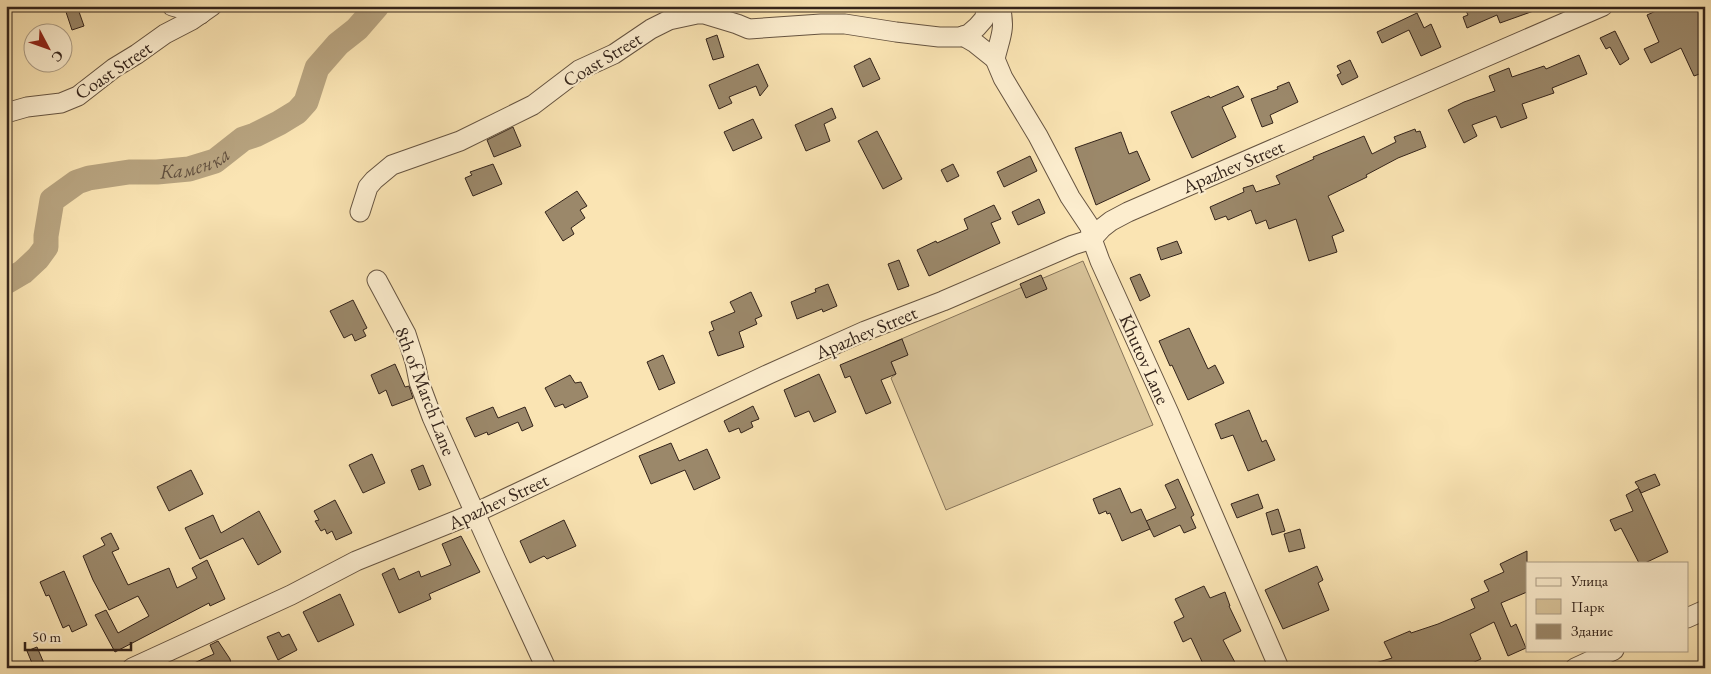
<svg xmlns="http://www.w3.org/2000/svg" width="1711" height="674" font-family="'EB Garamond',serif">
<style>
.green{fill:#d8c399;stroke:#86745a}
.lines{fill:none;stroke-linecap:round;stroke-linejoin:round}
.river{stroke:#b7a37f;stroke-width:25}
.building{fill:#9b886a;stroke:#34241b}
.minor-casing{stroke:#665441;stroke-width:21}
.minor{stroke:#fcedce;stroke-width:19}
.labels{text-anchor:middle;stroke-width:4.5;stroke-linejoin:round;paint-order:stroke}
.street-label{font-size:19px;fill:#34241b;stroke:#fcedce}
.water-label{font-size:20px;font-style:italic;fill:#62503e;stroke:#fcedce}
</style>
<rect width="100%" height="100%" fill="#fae4b3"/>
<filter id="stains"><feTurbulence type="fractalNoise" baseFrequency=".004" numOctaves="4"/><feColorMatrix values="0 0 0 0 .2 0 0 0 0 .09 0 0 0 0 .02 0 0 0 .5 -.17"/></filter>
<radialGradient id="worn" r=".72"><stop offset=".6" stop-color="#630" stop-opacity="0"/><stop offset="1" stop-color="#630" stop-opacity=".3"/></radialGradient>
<polygon class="green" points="1083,261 1153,425 946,510 891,378 896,374 885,346"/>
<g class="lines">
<path class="river" id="s1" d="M6 282 23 272 38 258 46 247V236L52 200 77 182 89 178 129 172H157L189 169 215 161 243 139 255 135 279 123 297 112 306 102 317 68 338 44 357 29 377 6"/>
</g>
<g class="building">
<polygon points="64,6 77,6 84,26 72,30"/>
<polygon points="1473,6 1542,6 1542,8 1500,23 1497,15 1467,28 1463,17 1468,15 1465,9"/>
<polygon points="1667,6 1705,6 1705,72 1694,76 1681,48 1651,63 1644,49 1659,42 1647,15"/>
<polygon points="1417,13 1424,28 1431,24 1441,47 1421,56 1409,30 1382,43 1377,32"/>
<polygon points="1615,31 1629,59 1620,65 1610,47 1606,49 1600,38"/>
<polygon points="717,35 724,57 713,60 706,39"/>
<polygon points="1579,55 1587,74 1552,88 1554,93 1522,104 1527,118 1501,128 1496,116 1472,125 1477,136 1464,143 1448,110 1464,102 1495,91 1489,76 1509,68 1512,77 1544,66 1546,69"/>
<polygon points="870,58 880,79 863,87 854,66"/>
<polygon points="1350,60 1358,77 1342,85 1337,75 1341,73 1337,66"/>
<polygon points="758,64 768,86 760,96 756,86 729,97 732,103 719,109 709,85"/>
<polygon points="1289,82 1298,102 1270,115 1273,123 1262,127 1251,99 1278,89 1277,87"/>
<polygon points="1238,86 1244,97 1222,107 1236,137 1192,158 1171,112 1209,96 1210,98"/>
<polygon points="832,108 836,118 824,124 830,141 806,151 795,125"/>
<polygon points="753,119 762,138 733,151 724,132"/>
<polygon points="513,127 521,146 494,157 487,140"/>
<polygon points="1415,129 1416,132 1420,131 1426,147 1398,158 1366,175 1367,177 1328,196 1344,231 1332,236 1337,252 1309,261 1296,219 1269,229 1266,220 1256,224 1251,210 1228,220 1226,216 1215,220 1210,207 1244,192 1243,188 1253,185 1256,192 1280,184 1276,176 1314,159 1313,157 1364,136 1372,154 1396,142 1394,137"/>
<polygon points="877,131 902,179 883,189 858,141"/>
<polygon points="1121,132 1129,154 1137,151 1150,180 1096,205 1075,148"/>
<polygon points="1030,156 1037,171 1004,187 997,172"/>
<polygon points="493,164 502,184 473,196 465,178 472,175 470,172"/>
<polygon points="953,164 959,176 947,182 941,170"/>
<polygon points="577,191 587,206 580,210 585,218 571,228 574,234 563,241 545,212"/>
<polygon points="1039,199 1045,213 1018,225 1012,212"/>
<polygon points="994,205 1001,219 991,223 1000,243 929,276 917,250 936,241 937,243 968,229 964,219"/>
<polygon points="1177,241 1182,253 1161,260 1157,248"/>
<polygon points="899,260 909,286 898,290 888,264"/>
<polygon points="1140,274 1150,296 1140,301 1130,278"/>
<polygon points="1041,275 1047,289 1026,298 1020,284"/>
<polygon points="828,284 837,306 823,312 822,309 797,319 791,302 816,292 815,289"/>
<polygon points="751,292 762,316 755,319 757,324 739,332 744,347 718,356 709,332 714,330 711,322 735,312 730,302"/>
<polygon points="353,300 367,328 363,330 366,336 355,341 352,334 344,338 330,311"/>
<polygon points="1189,328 1208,369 1215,365 1224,383 1188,400 1172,365 1170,366 1159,341"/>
<polygon points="902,339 908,355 891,362 896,374 881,380 891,403 866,414 850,376 845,378 840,365"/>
<polygon points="663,355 675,383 659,390 647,362"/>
<polygon points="395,364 405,387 409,386 413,398 392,406 386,390 379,394 371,375"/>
<polygon points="819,374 836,412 814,422 809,411 795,417 784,390"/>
<polygon points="570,375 575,383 581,382 588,397 565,408 563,404 555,407 545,388"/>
<polygon points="753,406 759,419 751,422 753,427 741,433 739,428 729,432 724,421"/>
<polygon points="493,407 498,418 525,407 533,426 522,431 518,422 488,435 487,432 475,437 466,418"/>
<polygon points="1249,410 1262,442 1266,440 1275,460 1248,471 1233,435 1221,439 1215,424"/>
<polygon points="671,443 679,461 707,449 720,478 694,490 685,470 651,484 639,456"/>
<polygon points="372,454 385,483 363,493 349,465"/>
<polygon points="423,465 431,485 419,490 411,470"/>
<polygon points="191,470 203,494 169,511 157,487"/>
<polygon points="1655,474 1660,485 1641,493 1639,489 1668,552 1645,563 1639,563 1621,528 1615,531 1610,520 1633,511 1626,495 1639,488 1635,482"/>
<polygon points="1178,479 1194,515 1191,517 1196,528 1184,533 1180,525 1154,537 1146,521 1176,508 1165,485"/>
<polygon points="1120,488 1131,513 1141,509 1150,529 1122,541 1110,513 1107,514 1106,511 1099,514 1093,499"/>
<polygon points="1258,494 1263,508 1237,518 1231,504"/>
<polygon points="335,500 352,533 336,540 332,531 327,534 325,529 321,531 315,521 319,520 314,511"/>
<polygon points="1278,509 1285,531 1272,535 1266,513"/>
<polygon points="259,511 281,552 258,565 243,538 200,559 185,528 213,515 221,533"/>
<polygon points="564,520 576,546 547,559 544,556 530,563 520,541"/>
<polygon points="1300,529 1305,548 1289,552 1284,534"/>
<polygon points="111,533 119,549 112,552 128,585 169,568 177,588 197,578 192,568 207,560 225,599 210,606 209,603 115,652 95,615 106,610 118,633 149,616 138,596 109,610 93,580 83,556 105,545 101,538"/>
<polygon points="461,536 480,572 429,594 431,599 399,613 382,574 394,568 399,580 419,571 421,577 451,565 442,544"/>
<polygon points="1527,551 1527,592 1501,603 1511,627 1516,624 1526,648 1508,656 1494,622 1470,634 1481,659 1461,668 1369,668 1369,665 1392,658 1384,642 1410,631 1411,633 1438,624 1475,608 1471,599 1489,591 1484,581 1504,572 1500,564"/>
<polygon points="1317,566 1323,580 1318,583 1329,610 1283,629 1265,590"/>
<polygon points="64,571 87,625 72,632 69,625 63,628 49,595 46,596 40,582"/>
<polygon points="1204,586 1210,598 1225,592 1230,606 1229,606 1241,631 1223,640 1238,668 1205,668 1191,638 1183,642 1174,622 1184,617 1175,599"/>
<polygon points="340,594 354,625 318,642 303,612"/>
<polygon points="279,632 282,637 289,634 297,650 278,660 267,637"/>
<polygon points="218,641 230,659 232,668 183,668 214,654 210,645"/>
<polygon points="37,647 46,668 34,668 27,651"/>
</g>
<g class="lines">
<defs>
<g id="minor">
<polyline points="172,6 201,14"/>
<path d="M963 36 975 43 995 59C1000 37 1006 30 1000 6"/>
<polyline points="995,59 1003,78 1038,136 1070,197 1090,227 1092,239 1100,261 1169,413 1279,668"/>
<polyline points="6,113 27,107 61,103 78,96 114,68 137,54 165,34 192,20 212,6"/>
<polyline points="360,212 368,187 374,180 392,165 460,141 533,105 579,70 614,54 651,29 669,20 697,14 704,14 737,24 749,29 821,24 845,24 896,32 939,37 960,37 969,34 977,27 984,19 988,6"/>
<polyline points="377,280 406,334 415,362 419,382 432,417 496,560 546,668"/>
<polyline points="1687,618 1705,610"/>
<polyline points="132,668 291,595 356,561 475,513 769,374 865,331 943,301 1073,245 1092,239 1102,228 1111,221 1128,212 1603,6"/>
<polyline points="1575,668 1614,650"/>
</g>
</defs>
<use href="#minor" class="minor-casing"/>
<use href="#minor" class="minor"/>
</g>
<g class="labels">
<g class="street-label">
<text transform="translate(602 59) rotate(-31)" y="7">Coast Street</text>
<text transform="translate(113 70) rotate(-34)" y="7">Coast Street</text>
<text transform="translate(1233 166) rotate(-23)" y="7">Apazhev Street</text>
<text transform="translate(866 332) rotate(-23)" y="7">Apazhev Street</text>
<text transform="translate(1145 359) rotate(66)" y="7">Khutov Lane</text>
<text transform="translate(426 391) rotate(69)" y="7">8th of March Lane</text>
<text transform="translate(498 501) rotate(-25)" y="7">Apazhev Street</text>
</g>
<g class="water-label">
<text dy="7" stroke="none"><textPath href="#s1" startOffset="252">Каменка</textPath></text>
</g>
</g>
<rect width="1711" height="674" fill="none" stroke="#fae4b3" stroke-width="25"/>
<rect x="8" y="8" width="1696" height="659" fill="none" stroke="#34241b" stroke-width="2.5"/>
<rect x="12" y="12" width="1686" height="649" fill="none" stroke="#34241b"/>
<rect x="1526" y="562" width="162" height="90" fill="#fcedce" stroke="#ac9d86"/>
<rect x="1536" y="578" width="25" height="8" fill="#fcedce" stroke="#ac9d86"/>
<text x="1571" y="586" font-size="15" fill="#34241b">Улица</text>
<rect x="1536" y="599" width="25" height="15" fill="#d8c399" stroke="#ac9d86"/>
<text x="1571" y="612" font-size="15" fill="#34241b">Парк</text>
<rect x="1536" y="624" width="25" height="15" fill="#9b886a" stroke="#ac9d86"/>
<text x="1571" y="636" font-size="15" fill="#34241b">Здание</text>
<g transform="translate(48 48) rotate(131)"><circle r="24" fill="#fcedce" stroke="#ac9d86"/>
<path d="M0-4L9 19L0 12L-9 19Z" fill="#8f2418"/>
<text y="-8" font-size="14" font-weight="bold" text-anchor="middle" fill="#34241b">С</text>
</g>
<path d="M25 642v8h106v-8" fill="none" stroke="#34241b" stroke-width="2.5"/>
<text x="32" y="642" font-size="15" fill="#34241b" stroke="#fcedce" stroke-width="4" paint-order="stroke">50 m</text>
<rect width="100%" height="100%" filter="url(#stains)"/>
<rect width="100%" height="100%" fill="url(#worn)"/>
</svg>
